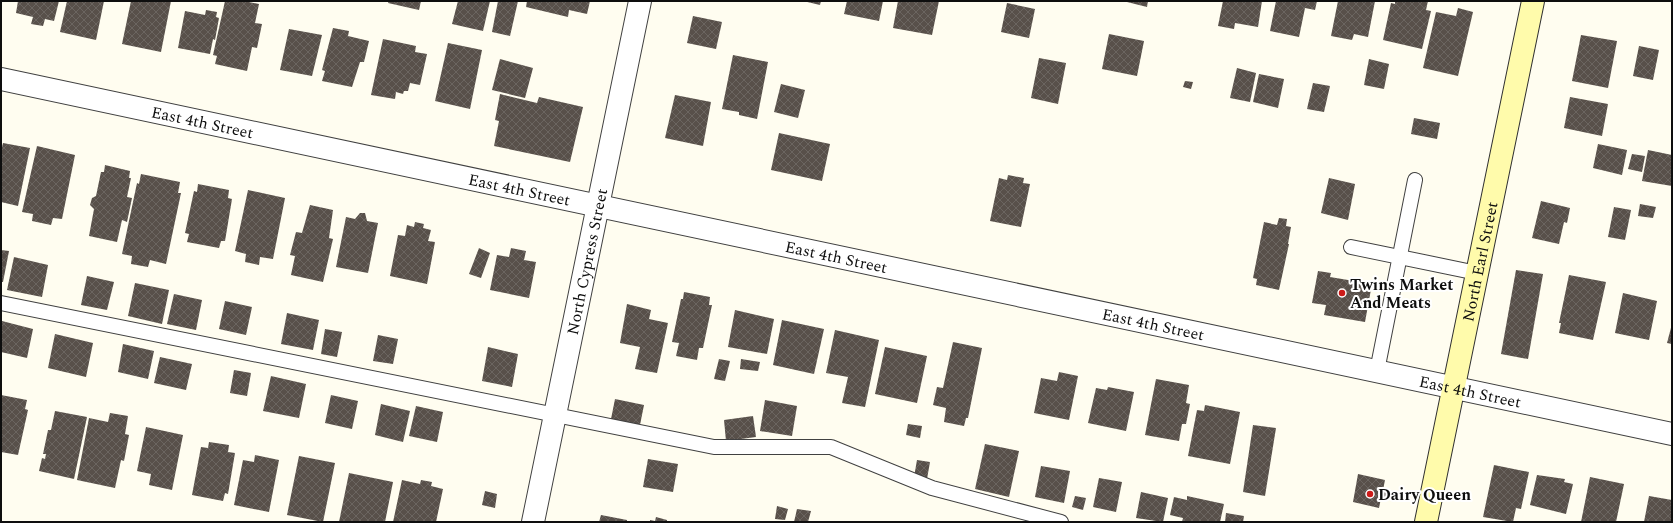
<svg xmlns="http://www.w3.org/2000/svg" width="1673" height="523" font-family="Spectral,serif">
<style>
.building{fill:url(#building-cross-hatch)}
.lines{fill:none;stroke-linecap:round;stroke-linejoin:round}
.lane-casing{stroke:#414141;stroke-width:16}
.street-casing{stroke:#414141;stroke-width:24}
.secondary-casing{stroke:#303030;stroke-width:24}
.lane{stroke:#fff;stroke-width:14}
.street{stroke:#fff;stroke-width:22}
.secondary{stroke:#fffbab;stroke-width:22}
.poi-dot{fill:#cc1b19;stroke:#fff;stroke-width:1.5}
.labels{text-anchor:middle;stroke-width:4;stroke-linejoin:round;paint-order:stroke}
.street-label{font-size:16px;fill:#0e0e0e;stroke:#fff}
.poi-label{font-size:16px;font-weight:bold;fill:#0e0e0e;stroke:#fff;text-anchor:start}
</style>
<defs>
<pattern id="building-cross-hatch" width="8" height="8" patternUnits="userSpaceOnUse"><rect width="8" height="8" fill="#58504a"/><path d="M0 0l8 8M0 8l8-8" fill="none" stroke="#6b6560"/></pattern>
</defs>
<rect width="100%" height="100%" fill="#fffdf0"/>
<g class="building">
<polygon points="18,1 59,1 54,21 45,19 43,26 31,24 33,17 16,13"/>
<polygon points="67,1 104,1 96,40 60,32"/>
<polygon points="131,1 171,1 161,52 122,44"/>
<polygon points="225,1 244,1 259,4 255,23 262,24 257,48 252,47 247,71 215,64 217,56 213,55"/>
<polygon points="389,1 421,1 419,10 388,3"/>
<polygon points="458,1 490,1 483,31 452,24"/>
<polygon points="498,1 518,1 510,36 492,32"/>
<polygon points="527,1 590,1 587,14 569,10 568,17 526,7"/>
<polygon points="803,1 821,1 820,5"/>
<polygon points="847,1 883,1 879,21 844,14"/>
<polygon points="898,1 939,1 932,35 893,28"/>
<polygon points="1123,1 1148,1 1147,7"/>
<polygon points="1223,1 1262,1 1258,27 1235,23 1234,29 1218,26"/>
<polygon points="1276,1 1317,1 1315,10 1305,8 1299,37 1270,31"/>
<polygon points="1338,1 1375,1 1368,37 1354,34 1352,40 1331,36"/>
<polygon points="1395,1 1428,1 1426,10 1431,11 1422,49 1383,40 1391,3 1395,4"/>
<polygon points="1007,3 1035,9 1029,38 1001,32"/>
<polygon points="1458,8 1473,12 1458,76 1423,68 1436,12 1456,16"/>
<polygon points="206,10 217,12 216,17 219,18 215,40 213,39 210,54 178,48 185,11 205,15"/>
<polygon points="693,16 722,22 716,49 687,43"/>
<polygon points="333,28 349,31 348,36 369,41 364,62 360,62 352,87 322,81 325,71 322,70"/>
<polygon points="289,29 322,35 312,76 280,70"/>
<polygon points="1109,34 1144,41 1137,76 1102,69"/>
<polygon points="1581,35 1617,41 1608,88 1572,81"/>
<polygon points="383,39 416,46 415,52 427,54 420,85 410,83 408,91 404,91 403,94 396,92 395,99 371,95"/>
<polygon points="448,43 482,50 470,109 435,101"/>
<polygon points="1639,46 1659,50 1653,80 1633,76"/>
<polygon points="733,55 768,62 757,119 739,115 739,112 722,109"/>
<polygon points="1039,58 1066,63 1058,104 1031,98"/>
<polygon points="500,59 533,68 525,98 492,90"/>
<polygon points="1369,59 1389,64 1384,89 1364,85"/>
<polygon points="1237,68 1256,73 1250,102 1230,98"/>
<polygon points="1259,74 1284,79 1278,108 1253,102"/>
<polygon points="1185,81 1193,82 1191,89 1183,87"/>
<polygon points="1313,83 1330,86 1324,112 1307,109"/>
<polygon points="781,84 805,90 798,118 774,112"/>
<polygon points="500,94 537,103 539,97 583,107 570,162 494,146 499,121 495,120"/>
<polygon points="675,95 711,102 703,146 665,138"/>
<polygon points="1570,97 1608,104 1602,136 1564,128"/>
<polygon points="1414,118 1440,123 1437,139 1411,134"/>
<polygon points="779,133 830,144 822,181 771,170"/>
<polygon points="3,143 30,148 18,206 1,202 1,151"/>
<polygon points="1598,144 1627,150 1622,175 1593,168"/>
<polygon points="37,146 75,155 62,219 53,218 51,225 32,221 33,214 22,212"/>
<polygon points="1648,150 1672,155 1672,186 1642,181"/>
<polygon points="1632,154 1645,156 1642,172 1628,169"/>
<polygon points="105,165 130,171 129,178 131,178 127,197 132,198 127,222 122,220 117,242 89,236 94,209 90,205 92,198 96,196 101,172 104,172"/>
<polygon points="141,174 180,182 178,193 181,193 166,264 150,260 148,267 131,264 132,256 122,254 137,183 139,184"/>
<polygon points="1008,175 1024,178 1023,183 1030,184 1021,227 990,221 999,178 1007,180"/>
<polygon points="1329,178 1355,184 1348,220 1321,213"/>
<polygon points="198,184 229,190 228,198 232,199 225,241 221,241 219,248 187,242 189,234 185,233 194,191 197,192"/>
<polygon points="248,190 285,198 273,259 260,257 259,265 245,262 246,254 235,251"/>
<polygon points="1541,201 1570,208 1567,223 1564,222 1559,244 1532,238"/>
<polygon points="1640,204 1656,207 1653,218 1638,216"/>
<polygon points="310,205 333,210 329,238 333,239 323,282 291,275 295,256 290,255 296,232 302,233"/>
<polygon points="1614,207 1631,210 1625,240 1608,237"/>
<polygon points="360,213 365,213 367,221 378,223 368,273 336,267 346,217 355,219"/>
<polygon points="1279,218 1287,219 1286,226 1291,227 1288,244 1289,244 1279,290 1256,285 1257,279 1253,278 1264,222 1277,225"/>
<polygon points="415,222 424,224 423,228 431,230 428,241 435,242 427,284 390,276 398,235 405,236 407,225 414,227"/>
<polygon points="479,248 490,253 481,278 469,274"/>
<polygon points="511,248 526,251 524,260 536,262 529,298 490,290 497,255 509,257"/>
<polygon points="1,250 9,251 3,282 1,282"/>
<polygon points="14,257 48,265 42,297 7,290"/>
<polygon points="1516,270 1543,274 1528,359 1501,354"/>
<polygon points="1318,271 1331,273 1330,277 1372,284 1365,322 1324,315 1326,305 1312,303"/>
<polygon points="1569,275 1606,282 1593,340 1559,333 1561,323 1559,323"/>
<polygon points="87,276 114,282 107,310 81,305"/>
<polygon points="135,283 169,290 162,324 128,316"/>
<polygon points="684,292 710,297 709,305 712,305 703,348 699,348 697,360 676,356 679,343 672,342 681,299 683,299"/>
<polygon points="1623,293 1657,301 1649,340 1615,333"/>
<polygon points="174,294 202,300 196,330 167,324"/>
<polygon points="225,301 252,307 246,335 219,329"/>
<polygon points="627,304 651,310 649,319 668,323 657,373 635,369 640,347 620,343"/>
<polygon points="735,310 774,319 767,354 728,347"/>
<polygon points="287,313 319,320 313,350 281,344"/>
<polygon points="782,320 824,329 814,374 773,365"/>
<polygon points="2,321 33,329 27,358 1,352"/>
<polygon points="1672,324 1672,344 1667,343"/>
<polygon points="325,329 342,332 337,357 321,354"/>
<polygon points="835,330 879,340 865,407 842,403 848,377 826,373"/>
<polygon points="55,334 93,343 86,377 48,368"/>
<polygon points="378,335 398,339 393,364 373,361"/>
<polygon points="953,342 982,348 968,418 966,418 964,426 944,422 946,408 933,405 937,387 943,388"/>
<polygon points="123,344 154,351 148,379 118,372"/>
<polygon points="488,347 518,354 512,387 482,381"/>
<polygon points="885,347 927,356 917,403 875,394"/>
<polygon points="160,357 192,364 186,390 154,383"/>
<polygon points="719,359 730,361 725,381 714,379"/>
<polygon points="741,359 760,362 758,371 740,369"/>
<polygon points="234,370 251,373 247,396 230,393"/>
<polygon points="1059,372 1078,376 1069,420 1034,413 1041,378 1057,381"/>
<polygon points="271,376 306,384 299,418 263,411"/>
<polygon points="1156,379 1189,385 1186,403 1190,404 1186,424 1182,424 1179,441 1145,435"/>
<polygon points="1108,387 1134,392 1126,431 1088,423 1096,388 1107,390"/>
<polygon points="1,395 27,400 25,409 28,410 18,455 1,452"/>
<polygon points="331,395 358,401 352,429 325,423"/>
<polygon points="615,399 644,405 640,425 611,419"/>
<polygon points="765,400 797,406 792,436 760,431"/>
<polygon points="381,404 410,411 403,442 375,435"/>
<polygon points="1205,405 1240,412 1230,464 1188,456 1197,410 1204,411"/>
<polygon points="416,406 443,412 437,442 409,436"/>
<polygon points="55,411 87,417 74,479 39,471 42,458 45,459 46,454 43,454 48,430 51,430"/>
<polygon points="110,413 128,416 125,434 129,435 124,461 121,460 115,488 77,480 89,418 108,422"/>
<polygon points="753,416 756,437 726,441 724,420"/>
<polygon points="908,424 922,426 920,438 906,435"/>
<polygon points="1253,425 1276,428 1265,496 1243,492"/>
<polygon points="146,427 183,435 172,490 149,485 151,474 137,471"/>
<polygon points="209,442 229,445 228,452 235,453 228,494 225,493 223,501 192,495 201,447 208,448"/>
<polygon points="985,444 1019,451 1009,497 975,489"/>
<polygon points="255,455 279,460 269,512 234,505 243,460 254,462"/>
<polygon points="299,456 335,463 323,522 287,515"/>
<polygon points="648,459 678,464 673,492 643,487"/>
<polygon points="917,460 930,462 927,479 914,477"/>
<polygon points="1494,465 1529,472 1521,509 1516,508 1513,522 1483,517"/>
<polygon points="1041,466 1070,471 1064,503 1035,497"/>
<polygon points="349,473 393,482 385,522 339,522"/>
<polygon points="1358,474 1385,480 1383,490 1387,490 1385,499 1381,498 1379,508 1353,502"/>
<polygon points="1537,475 1565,479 1564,482 1573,484 1566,514 1530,505"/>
<polygon points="1590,477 1624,484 1616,522 1581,522"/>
<polygon points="1099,478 1122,482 1116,512 1093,507"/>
<polygon points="402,480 420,484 421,480 432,482 431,486 443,489 436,522 393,522"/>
<polygon points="485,491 497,494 495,508 482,505"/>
<polygon points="1141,492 1168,498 1163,522 1136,518"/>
<polygon points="1075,496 1086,498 1083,510 1072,507"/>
<polygon points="1187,496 1224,504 1220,522 1182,522 1183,518 1170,515 1174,497 1187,500"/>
<polygon points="1649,496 1672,500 1672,522 1644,522"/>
<polygon points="777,506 788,509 785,520 775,519"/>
<polygon points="797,509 811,511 808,522 794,522"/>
<polygon points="1226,513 1244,516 1243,522 1225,522"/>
<polygon points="601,515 627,520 627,522 599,522"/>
<polygon points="656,517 667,520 667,522 650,522 650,520 655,521"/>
</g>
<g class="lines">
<defs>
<g id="lane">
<polyline points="1351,247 1477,273"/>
<polyline points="1,303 714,447 831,447 932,488 1061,522"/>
<polyline points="1377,371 1415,180"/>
</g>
<g id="street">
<path id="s1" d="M1 79 1672 434"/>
<path id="s2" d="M533 522 640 1"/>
</g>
<g id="secondary">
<path id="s3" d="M1426 522 1533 1"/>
</g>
</defs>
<use href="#lane" class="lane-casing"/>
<use href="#street" class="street-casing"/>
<use href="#secondary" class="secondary-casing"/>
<use href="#lane" class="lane"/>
<use href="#street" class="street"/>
<use href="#secondary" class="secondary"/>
</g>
<g class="poi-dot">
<circle cx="1342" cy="293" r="4"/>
<circle cx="1370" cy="494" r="4"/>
</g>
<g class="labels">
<g class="street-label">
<text dy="6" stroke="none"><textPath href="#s1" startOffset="206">East 4th Street</textPath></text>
<text dy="6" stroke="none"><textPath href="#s1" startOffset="530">East 4th Street</textPath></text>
<text dy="6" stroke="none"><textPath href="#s1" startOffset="854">East 4th Street</textPath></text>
<text dy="6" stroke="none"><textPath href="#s3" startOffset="266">North Earl Street</textPath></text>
<text dy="6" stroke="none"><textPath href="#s2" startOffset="266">North Cypress Street</textPath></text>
<text dy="6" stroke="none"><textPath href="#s1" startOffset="1178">East 4th Street</textPath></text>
<text dy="6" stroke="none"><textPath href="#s1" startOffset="1502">East 4th Street</textPath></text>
</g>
<g class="poi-label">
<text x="1350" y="290">Twins Market<tspan x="1350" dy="18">And Meats</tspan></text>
<text x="1378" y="500">Dairy Queen</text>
</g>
</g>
<rect width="1673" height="523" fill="none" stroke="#0e0e0e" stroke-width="4"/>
</svg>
